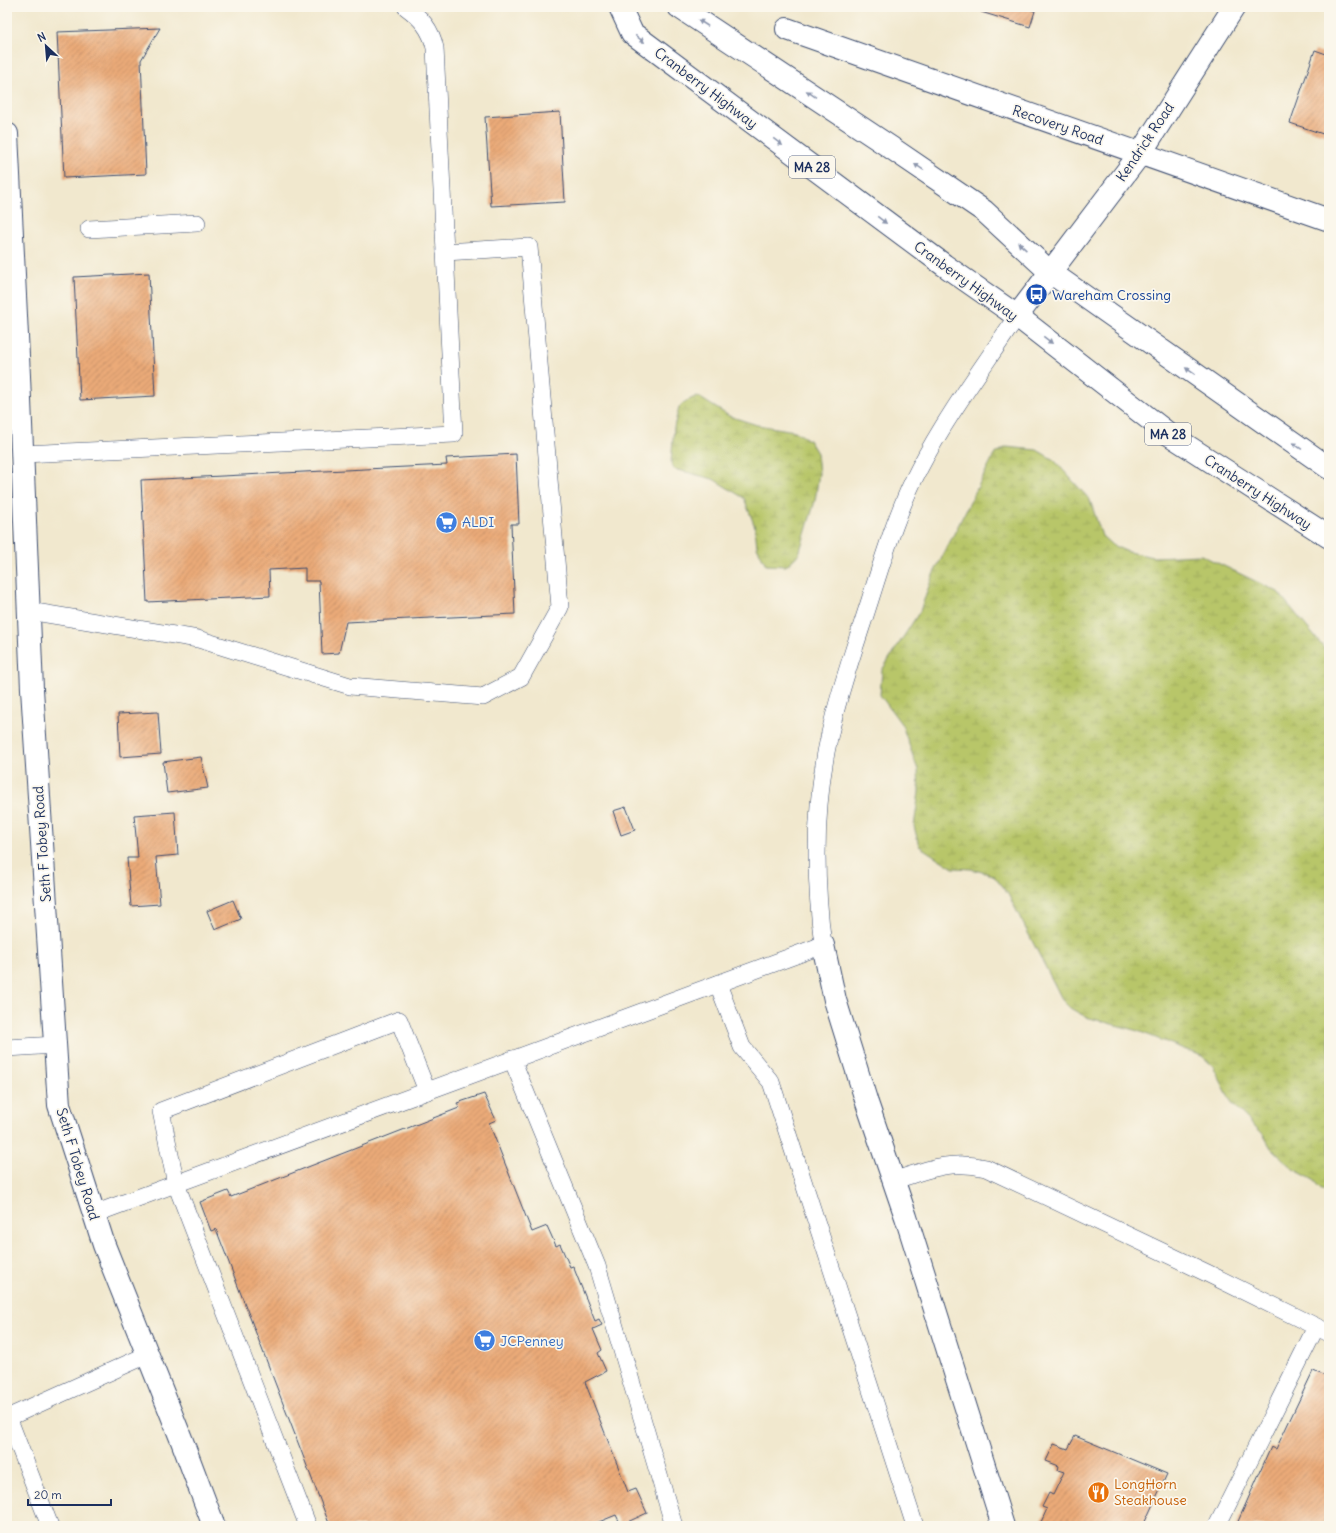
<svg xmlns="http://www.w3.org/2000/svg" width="1336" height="1533" font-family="Delius,sans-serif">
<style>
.wetland{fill:url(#wetland-marsh);stroke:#6a7a64}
.building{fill:url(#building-hatch)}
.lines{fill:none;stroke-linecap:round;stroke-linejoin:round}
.lane-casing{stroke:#3b4b6f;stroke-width:18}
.street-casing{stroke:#3b4b6f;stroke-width:24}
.primary-casing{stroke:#3b4b6f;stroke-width:24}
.lane{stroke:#fff;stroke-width:17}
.street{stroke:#fff;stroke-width:22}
.primary{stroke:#fff;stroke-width:22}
.oneway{fill:#8d97ae}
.labels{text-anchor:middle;stroke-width:3.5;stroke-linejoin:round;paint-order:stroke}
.shield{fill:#fbf7ec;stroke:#5e6b89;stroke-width:1}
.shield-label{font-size:13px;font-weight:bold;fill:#1b2f5e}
.street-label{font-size:14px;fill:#1b2f5e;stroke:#fbf7ec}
.transit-label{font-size:14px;fill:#164399;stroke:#fbf7ec;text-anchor:start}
.shop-label{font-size:14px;fill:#366cbe;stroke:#fbf7ec;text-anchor:start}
.food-label{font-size:14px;fill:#c56008;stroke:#fbf7ec;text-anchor:start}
</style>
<defs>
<pattern id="wetland-marsh" width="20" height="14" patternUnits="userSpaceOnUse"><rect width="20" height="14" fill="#b8c669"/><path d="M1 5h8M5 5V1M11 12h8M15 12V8" fill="none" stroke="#9eaa5d"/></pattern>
<pattern id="building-hatch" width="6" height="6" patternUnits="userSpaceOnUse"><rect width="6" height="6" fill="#ebaa78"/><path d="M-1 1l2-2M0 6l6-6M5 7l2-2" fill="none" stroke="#be8b66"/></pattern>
</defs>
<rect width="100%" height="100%" fill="#fbf7ec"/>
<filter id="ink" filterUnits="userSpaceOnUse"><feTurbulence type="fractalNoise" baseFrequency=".025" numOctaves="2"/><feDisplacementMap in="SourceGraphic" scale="8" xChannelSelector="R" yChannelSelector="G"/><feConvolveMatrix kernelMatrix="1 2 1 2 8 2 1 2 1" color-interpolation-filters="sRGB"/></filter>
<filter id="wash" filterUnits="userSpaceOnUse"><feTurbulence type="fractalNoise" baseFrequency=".012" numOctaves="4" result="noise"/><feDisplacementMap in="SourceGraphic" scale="16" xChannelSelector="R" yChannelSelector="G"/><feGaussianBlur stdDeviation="0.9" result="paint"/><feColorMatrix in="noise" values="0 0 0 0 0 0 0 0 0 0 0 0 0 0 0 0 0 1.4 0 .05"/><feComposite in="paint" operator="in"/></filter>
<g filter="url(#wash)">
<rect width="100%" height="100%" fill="#f1e8ce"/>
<g class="wetland">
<polygon points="697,396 729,416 757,425 795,431 809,440 817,453 819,473 815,501 799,554 786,566 766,565 757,547 755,527 744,498 713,479 674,469 671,463 674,427 679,407 683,403"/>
<polygon points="1006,447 1037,450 1054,460 1090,500 1102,536 1112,545 1128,552 1154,557 1201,555 1278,592 1329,654 1329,1193 1320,1188 1312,1179 1293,1169 1271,1148 1263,1134 1233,1105 1213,1066 1202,1056 1138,1031 1086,1017 1070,1008 1063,1001 1008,894 993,875 971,869 953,868 919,846 914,826 919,792 918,770 902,725 880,695 882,670 920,611 933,575 994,455"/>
</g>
<g id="blocks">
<g class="building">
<polygon points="982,7 1022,7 1035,11 1030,27 981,12"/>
<polygon points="160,28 141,60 146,174 64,178 57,32"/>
<polygon points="1315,50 1329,55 1329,136 1290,123"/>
<polygon points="560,112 565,202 491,206 485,117"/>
<polygon points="149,273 155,396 80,400 74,277"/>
<polygon points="516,454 519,524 511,524 515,614 346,622 339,653 322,654 319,581 305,581 305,568 269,570 270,596 147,602 141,480 447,465 446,458"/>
<polygon points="158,712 161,754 120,757 118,714"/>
<polygon points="201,757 208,788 167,793 163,762"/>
<polygon points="626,807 635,830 621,835 613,811"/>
<polygon points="175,812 178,855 156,857 160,904 131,906 127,858 138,858 134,815"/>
<polygon points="233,900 241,919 215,930 207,911"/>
<polygon points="484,1094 496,1120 489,1123 532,1232 547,1226 556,1246 560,1244 570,1267 573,1266 595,1321 599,1319 602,1325 593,1329 602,1350 598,1353 606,1371 585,1382 628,1492 636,1489 647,1513 621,1525 616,1515 589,1526 330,1526 216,1229 211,1231 200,1202 228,1191 231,1197 459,1108 457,1103"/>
<polygon points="1313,1371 1329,1377 1329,1526 1236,1526 1271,1447 1276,1449"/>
<polygon points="1075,1436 1167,1474 1143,1526 1137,1524 1136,1526 1050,1526 1041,1522 1047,1509 1042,1507 1049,1493 1053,1495 1064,1472 1058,1470 1059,1466 1046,1461 1054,1444 1068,1449"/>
</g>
</g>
</g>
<g filter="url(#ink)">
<use href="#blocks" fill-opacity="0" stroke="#3b4b6f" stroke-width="1"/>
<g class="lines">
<defs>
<g id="lane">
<polyline points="89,229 197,223"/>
<path d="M23 454 454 434 435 48C431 29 421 18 406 7"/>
<polyline points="29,611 198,639 350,686 483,697 521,677 560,607 529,247 445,252"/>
<polyline points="718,984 742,1047 771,1082 915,1526"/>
<polyline points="7,1048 55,1045"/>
<polyline points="512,1059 597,1266 674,1526"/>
<path d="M893 1181C926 1170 951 1159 986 1168L1207 1273 1329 1333"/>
<path d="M94 1214 823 945C814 874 814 803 830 733 840 688 856 644 870 600 884 556 898 509 920 467 947 415 984 366 1017 316"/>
<polyline points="8,1417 50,1526"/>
<polyline points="7,1418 147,1355"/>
<polyline points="308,1526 176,1184 161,1111 399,1020 427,1091"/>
<polyline points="1217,1526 1316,1327"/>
</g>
<g id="street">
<polyline points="787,29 1329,220"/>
<polyline points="7,134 19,376 32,689 59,1105 104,1245 182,1441 214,1526"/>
<polyline points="1017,316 1140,154 1234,7"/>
<polyline points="823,945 835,1000 867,1103 906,1217 1003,1526"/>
</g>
<g id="primary">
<polyline points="620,7 632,33 944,265 1017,316 1170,435 1329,537"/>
<polyline points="679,7 890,147 984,211 1050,272 1329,468"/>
</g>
</defs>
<use href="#lane" class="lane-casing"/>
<use href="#street" class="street-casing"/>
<use href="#primary" class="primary-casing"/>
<use href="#lane" class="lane"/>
<use href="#street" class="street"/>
<use href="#primary" class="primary"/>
</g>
<defs><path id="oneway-solid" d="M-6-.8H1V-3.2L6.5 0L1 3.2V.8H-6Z"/></defs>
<g class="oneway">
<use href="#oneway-solid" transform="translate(703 23) rotate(-147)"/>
<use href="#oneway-solid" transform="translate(640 39) rotate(37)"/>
<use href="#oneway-solid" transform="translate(811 94) rotate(-146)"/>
<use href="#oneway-solid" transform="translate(778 142) rotate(37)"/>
<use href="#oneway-solid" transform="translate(919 167) rotate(-146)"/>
<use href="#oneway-solid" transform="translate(882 220) rotate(37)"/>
<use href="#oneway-solid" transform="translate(1022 246) rotate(-137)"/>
<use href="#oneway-solid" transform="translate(1048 340) rotate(38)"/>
<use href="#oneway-solid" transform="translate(1190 371) rotate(-145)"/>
<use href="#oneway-solid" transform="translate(1297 446) rotate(-145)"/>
</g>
</g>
<defs>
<symbol id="bus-disc" viewBox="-11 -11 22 22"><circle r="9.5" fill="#1a4fb4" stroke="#fbf7ec"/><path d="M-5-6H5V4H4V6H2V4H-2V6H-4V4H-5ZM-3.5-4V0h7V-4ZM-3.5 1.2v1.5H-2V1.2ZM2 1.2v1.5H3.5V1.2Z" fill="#fff"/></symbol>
<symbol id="supermarket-disc" viewBox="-11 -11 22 22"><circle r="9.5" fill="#3f7fe0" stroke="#fbf7ec"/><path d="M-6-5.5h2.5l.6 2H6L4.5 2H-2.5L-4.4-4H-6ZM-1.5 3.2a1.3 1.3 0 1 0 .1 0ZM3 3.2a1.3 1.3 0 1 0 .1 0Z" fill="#fff"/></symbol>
<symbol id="restaurant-disc" viewBox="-11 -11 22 22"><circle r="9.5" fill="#e8710a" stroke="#fbf7ec"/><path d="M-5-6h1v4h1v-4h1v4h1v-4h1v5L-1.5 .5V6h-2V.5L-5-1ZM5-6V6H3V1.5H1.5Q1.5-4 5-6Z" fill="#fff"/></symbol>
</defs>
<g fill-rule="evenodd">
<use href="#bus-disc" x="1024" y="282" width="25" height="25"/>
<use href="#supermarket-disc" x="434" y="510" width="25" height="25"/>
<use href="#supermarket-disc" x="472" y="1328" width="25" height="25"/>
<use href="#restaurant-disc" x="1086" y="1480" width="25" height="25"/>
</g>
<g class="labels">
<g class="shield">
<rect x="789" y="156" width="46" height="22" rx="3"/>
<rect x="1145" y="423" width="46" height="22" rx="3"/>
</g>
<g class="shield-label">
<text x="812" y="172">MA 28</text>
<text x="1168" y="439">MA 28</text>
</g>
<g class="street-label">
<text transform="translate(706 88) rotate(37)" y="5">Cranberry Highway</text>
<text transform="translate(1058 125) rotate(19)" y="5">Recovery Road</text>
<text transform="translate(1145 142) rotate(-56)" y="5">Kendrick Road</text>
<text transform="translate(966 281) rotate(36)" y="5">Cranberry Highway</text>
<text transform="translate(1258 492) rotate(33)" y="5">Cranberry Highway</text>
<text transform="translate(42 844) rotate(-94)" y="5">Seth F Tobey Road</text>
<text transform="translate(78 1164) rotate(73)" y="5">Seth F Tobey Road</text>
</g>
<g class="transit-label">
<text x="1052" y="300">Wareham Crossing</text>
</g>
<g class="shop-label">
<text x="462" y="527">ALDI</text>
<text x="500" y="1346">JCPenney</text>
</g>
<g class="food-label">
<text x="1114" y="1489">LongHorn<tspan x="1114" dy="16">Steakhouse</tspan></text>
</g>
</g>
<rect width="1336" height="1533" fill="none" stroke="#fbf7ec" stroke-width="24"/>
<g transform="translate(46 46) rotate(334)" stroke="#fbf7ec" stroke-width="3" paint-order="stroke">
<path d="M0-3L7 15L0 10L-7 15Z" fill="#1b2f5e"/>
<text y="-6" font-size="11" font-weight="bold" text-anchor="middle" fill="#1b2f5e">N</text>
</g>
<path d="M28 1499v6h83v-6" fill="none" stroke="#1b2f5e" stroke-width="2"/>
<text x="34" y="1499" font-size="12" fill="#1b2f5e" stroke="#fbf7ec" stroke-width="3" paint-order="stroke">20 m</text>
</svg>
